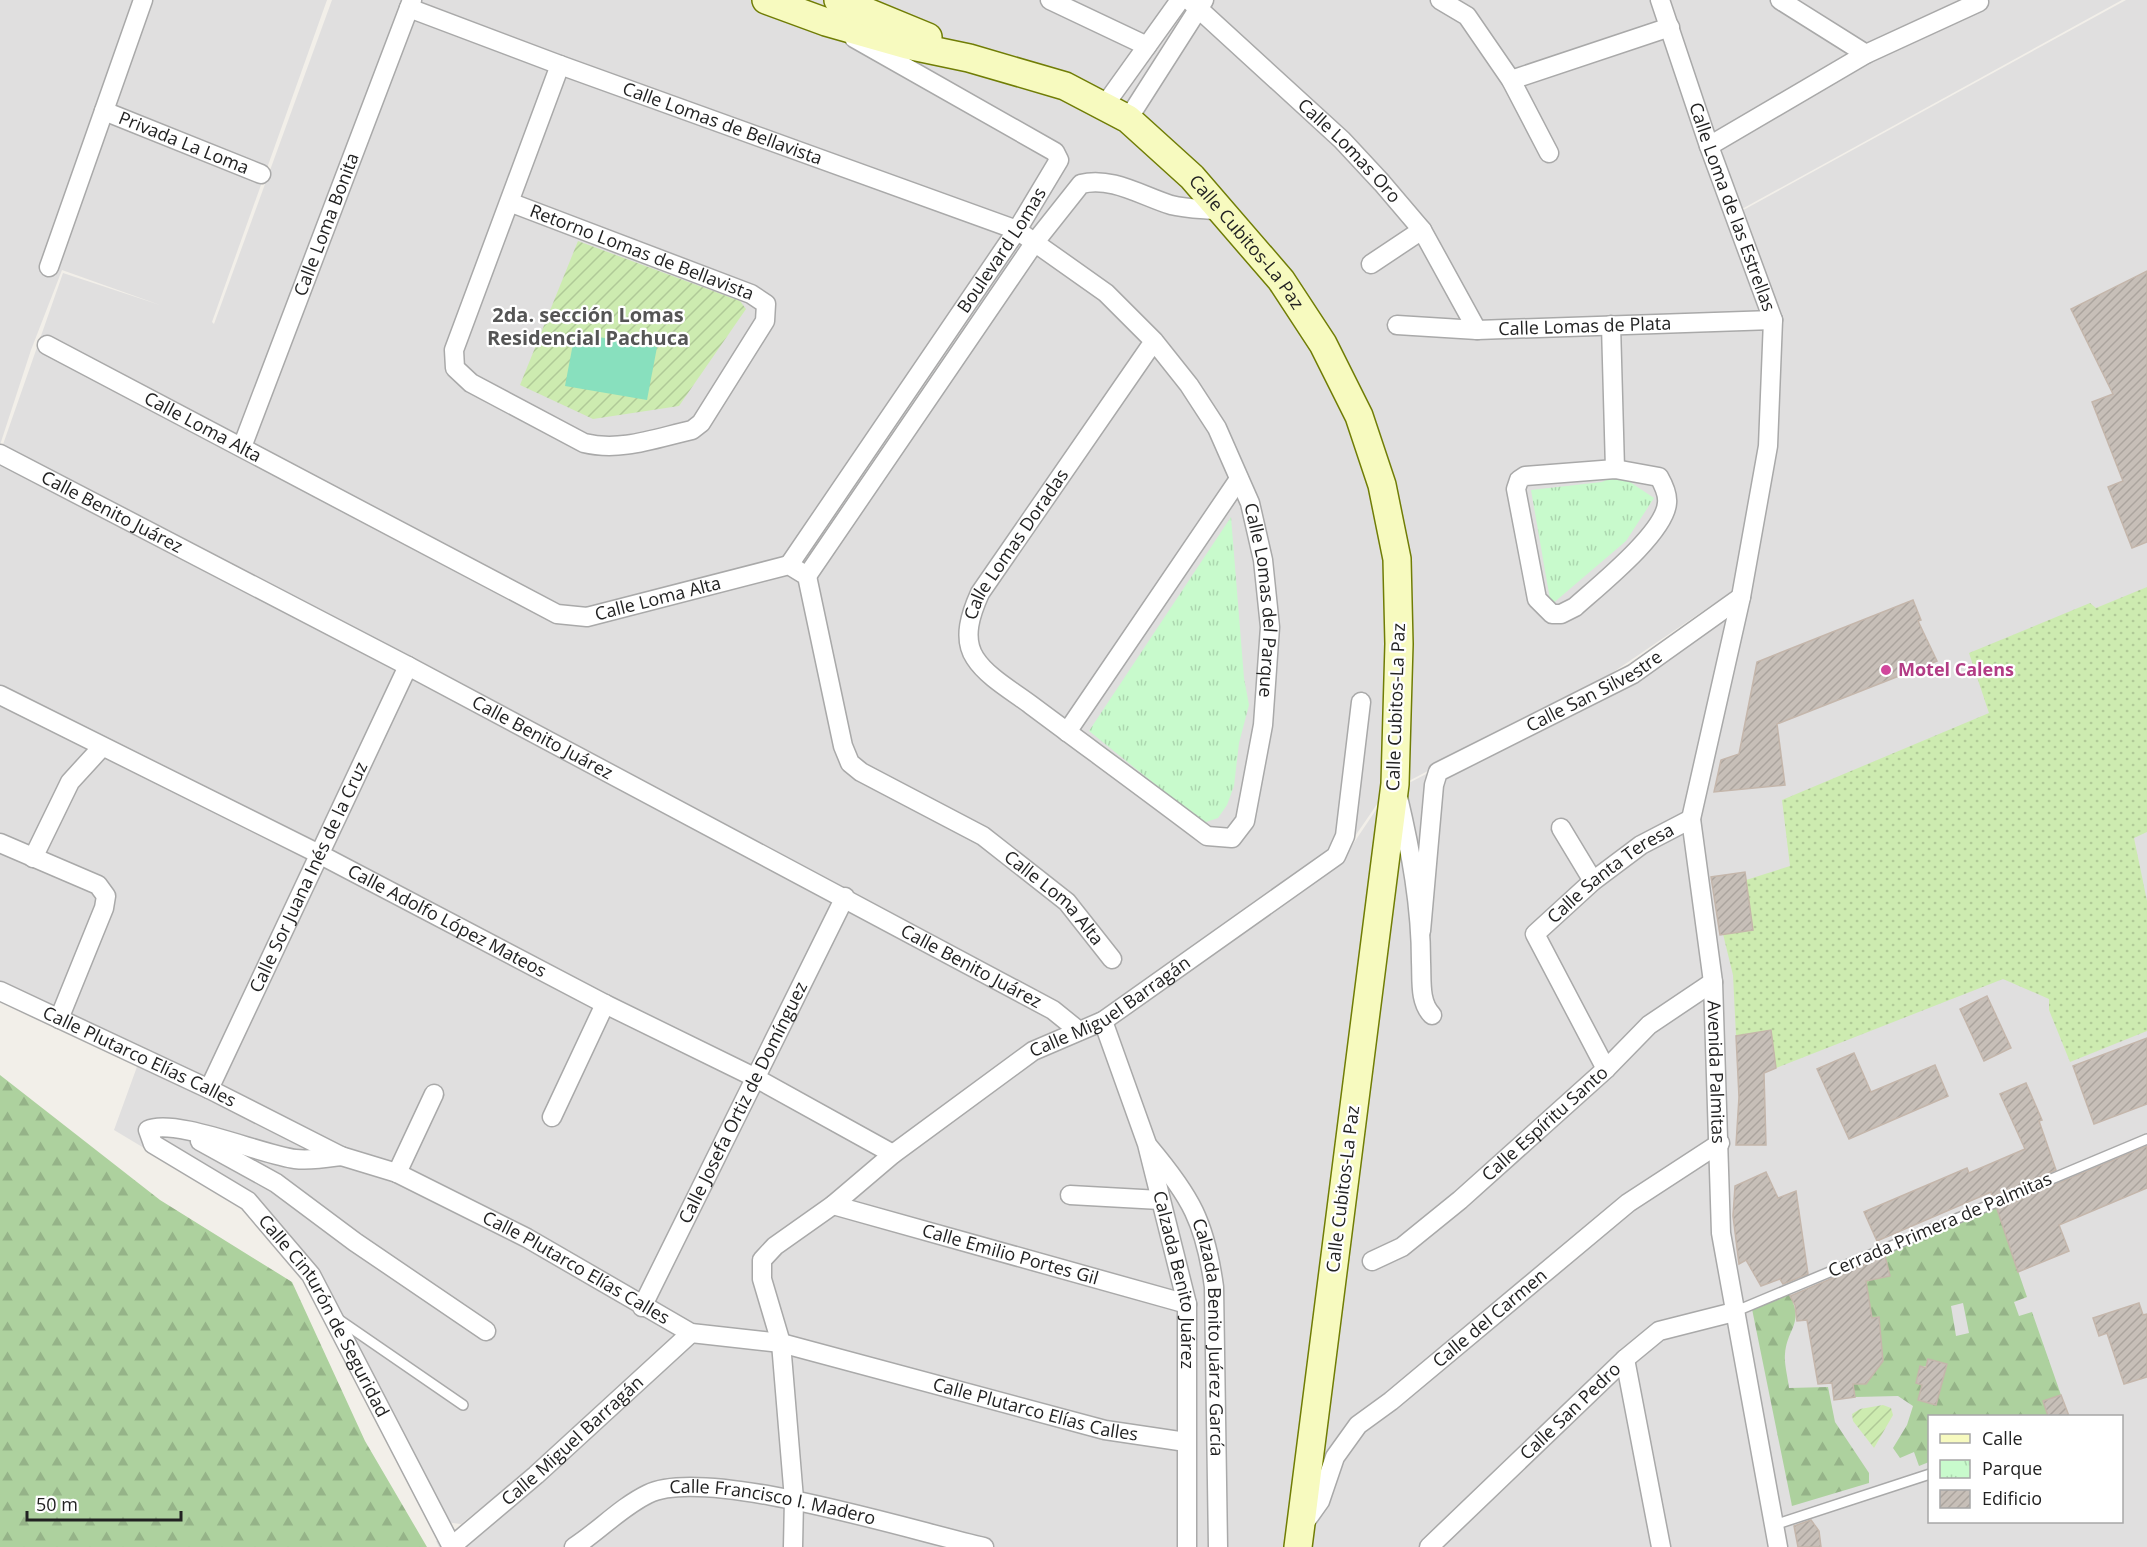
<svg xmlns="http://www.w3.org/2000/svg" width="2147" height="1547" font-family="'Open Sans',sans-serif">
<style>
.residential{fill:#e0dfdf;fill-rule:evenodd}
.grass{fill:url(#grass-dots)}
.forest{fill:url(#forest-firs);fill-rule:evenodd}
.park{fill:url(#park-tufts)}
.garden{fill:url(#garden-furrows)}
.pitch{fill:#88e0be}
.building{fill:url(#building-hatch);stroke:#c4b6ab;stroke-width:1.5}
.lines{fill:none;stroke-linecap:round;stroke-linejoin:round}
.lane-casing{stroke:#a9a9a9;stroke-width:12}
.street-casing{stroke:#a9a9a9;stroke-width:21}
.secondary-casing{stroke:#707d05;stroke-width:30}
.lane{stroke:#fff;stroke-width:9}
.street{stroke:#fff;stroke-width:18}
.secondary{stroke:#f7fabf;stroke-width:27}
.hotel-dot{fill:#d1479c;stroke:#fff;stroke-width:2}
.labels{text-anchor:middle;stroke-width:4.5;stroke-linejoin:round;paint-order:stroke}
.street-label{font-size:18px;fill:#222;stroke:#fff}
.hotel-label{font-size:18px;font-weight:bold;fill:#b23c85;stroke:#fff;text-anchor:start}
.neighbourhood-label{font-size:20px;font-weight:bold;fill:#555;stroke:#fff}
</style>
<defs>
<pattern id="grass-dots" width="8" height="8" patternUnits="userSpaceOnUse" patternTransform="scale(1.5)"><rect width="8" height="8" fill="#cdebb0"/><path d="M2 2h.1M6 6h.1" fill="none" stroke="#b0c997" stroke-width="1.8" stroke-linecap="round"/></pattern>
<pattern id="forest-firs" width="22" height="20" patternUnits="userSpaceOnUse" patternTransform="scale(1.5)"><rect width="22" height="20" fill="#add19e"/><path d="M5 1l3.5 6h-7zM16 11l3.5 6h-7z" fill="#95b388"/></pattern>
<pattern id="park-tufts" width="24" height="20" patternUnits="userSpaceOnUse" patternTransform="scale(1.5)"><rect width="24" height="20" fill="#c8facc"/><path d="M3 7l-1-3M5 7V3M7 7l1-3M15 17l-1-3M17 17v-4M19 17l1-3" fill="none" stroke="#acd6af"/></pattern>
<pattern id="garden-furrows" width="10" height="10" patternUnits="userSpaceOnUse" patternTransform="scale(1.5)"><rect width="10" height="10" fill="#cdebb0"/><path d="M-1 1l2-2M0 10L10 0M9 11l2-2" fill="none" stroke="#b0c997"/></pattern>
<pattern id="building-hatch" width="6" height="6" patternUnits="userSpaceOnUse" patternTransform="scale(1.5)"><rect width="6" height="6" fill="#c7bfb8"/><path d="M-1 1l2-2M0 6l6-6M5 7l2-2" fill="none" stroke="#aba49e"/></pattern>
</defs>
<rect width="100%" height="100%" fill="#f2efe9"/>
<g class="residential">
<path d="M0 0H327L212 322 214 324 332 0H2122L1731 215 1766 316 1770 446 1747 576 1728 594 1603 679 1384 794 1349 845 1299 885 1351 847 1386 795 1604 681 1731 595 1749 577 1771 445 1769 317 1738 213 2126 0H2147V1547H439L436 1541 463 1526 693 1342 775 1338 764 1277 770 1256 1036 1057 1087 1039 1189 965 1086 1035 0 453 63 273 160 305 62 270 31 350 0 445ZM1930 1416H2122V1522H1930Z"/>
<polygon points="0,461 1022,995 1081,1034 1035,1053 760,1257 773,1337 693,1338 461,1524 428,1520 302,1278 244,1208 114,1130 138,1064 0,1000"/>
</g>
<polygon class="grass" points="2147,587 2147,832 2134,838 2147,901 2147,1031 2070,1062 2049,1010 2049,999 2003,979 1776,1068 1771,1030 1736,1036 1733,975 1723,934 1753,930 1746,880 1790,866 1782,800 1989,713 1969,653 2090,603 2096,608"/>
<g class="forest">
<polygon points="0,1075 160,1200 292,1282 365,1441 427,1547 0,1547"/>
<path d="M1996 1207 2027 1297 2014 1302 2019 1316 2032 1312 2061 1395 2043 1401 2048 1416H1930L1929 1462 1919 1466 1914 1452 1900 1458 1893 1448 1907 1425 1913 1406 1898 1396 1855 1397 1853 1384C1863 1384 1877 1376 1877 1362L1883 1360 1879 1317 1862 1318 1866 1281 1889 1276 1885 1254ZM1963 1303 1969 1333 1956 1336 1951 1306ZM1947 1364 1936 1405 1918 1400 1922 1385 1916 1383 1920 1367Z"/>
<path d="M1789 1294C1805 1323 1787 1328 1785 1354 1784 1364 1788 1378 1789 1388L1828 1387 1835 1422 1869 1473V1483L1792 1506 1752 1309Z"/>
</g>
<g class="park">
<polygon points="1618,474 1654,498 1626,541 1551,605 1531,490 1602,482"/>
<polygon points="1231,517 1244,678 1249,705 1239,743 1234,786 1227,805 1218,818 1203,823 1089,731"/>
</g>
<g class="garden">
<polygon points="578,241 740,301 746,309 679,406 593,419 520,385"/>
<polygon points="1883,1405 1891,1408 1893,1415 1874,1448 1853,1421 1852,1414 1860,1409"/>
</g>
<polygon class="pitch" points="575,333 657,347 647,400 565,386"/>
<g class="building">
<polygon points="2147,271 2147,542 2132,548 2108,487 2123,481 2092,402 2113,394 2071,309"/>
<polygon points="1913,600 1921,620 1918,621 1937,661 1777,724 1785,785 1714,792 1721,760 1739,754 1757,662"/>
<polygon points="1745,872 1753,930 1720,935 1711,877"/>
<polygon points="1987,996 2011,1048 1984,1061 1960,1009"/>
<polygon points="1771,1030 1776,1068 1764,1073 1766,1145 1736,1145 1739,1097 1736,1036"/>
<polygon points="2147,1038 2147,1104 2094,1124 2073,1066"/>
<polygon points="1854,1053 1871,1092 1935,1065 1948,1096 1849,1139 1817,1069"/>
<polygon points="2026,1083 2042,1120 2039,1121 2056,1170 1992,1197 1991,1192 1877,1241 1864,1212 1967,1168 1969,1173 2025,1149 2000,1094"/>
<polygon points="2147,1146 2147,1188 2059,1225 2069,1251 2018,1272 1997,1209"/>
<polygon points="1766,1172 1778,1198 1796,1191 1808,1274 1783,1284 1780,1279 1761,1286 1746,1260 1739,1264 1733,1216 1735,1186"/>
<polygon points="1885,1256 1890,1276 1866,1281 1872,1318 1879,1317 1883,1361 1866,1384 1853,1384 1855,1397 1834,1400 1832,1383 1818,1384 1807,1320 1797,1321 1795,1305 1790,1296"/>
<polygon points="2139,1303 2143,1315 2147,1314 2147,1377 2124,1384 2107,1333 2099,1336 2093,1318"/>
<polygon points="1928,1359 1947,1364 1936,1405 1918,1400 1922,1385 1916,1383 1920,1366 1926,1368"/>
<polygon points="2061,1395 2069,1416 2048,1416 2043,1401"/>
<polygon points="1811,1520 1819,1531 1821,1547 1798,1547 1794,1526"/>
</g>
<g class="lines">
<defs>
<g id="lane">
<polyline points="1734,1312 2147,1139"/>
<polyline points="338,1319 463,1405"/>
<polyline points="1774,1525 1930,1474"/>
</g>
<g id="street">
<polyline points="1050,0 1147,46"/>
<path id="s1" d="M1189 0 1342 140 1382 183 1422 230 1477 330"/>
<polyline points="1440,0 1467,16 1511,80 1549,153"/>
<path id="s2" d="M1660 0 1709 146 1773 320 1768 446 1741 597 1691 819 1713 982 1721 1233 1778 1547"/>
<polyline points="1780,0 1866,54"/>
<path id="s3" d="M409 8 560 65 1017 230 1106 293 1154 341 1189 385 1217 428 1250 503 1263 560 1270 627 1263 725 1245 821 1232 838 1207 836C1149 792 1090 749 1031 705 1014 692 987 677 975 658 962 638 971 613 980 593L1154 341"/>
<polyline points="1511,80 1670,27"/>
<polyline points="1104,106 1180,0"/>
<path id="s4" d="M104 111 261 174"/>
<polyline points="1128,119 1204,0"/>
<polyline points="1709,146 1866,54 1979,2"/>
<path id="s5" d="M509 202 751 294 766 304 765 321 701 423 692 430C656 438 621 452 584 443L471 383 455 368 454 350 560 65"/>
<polyline points="1371,264 1422,230"/>
<polyline points="49,267 143,0"/>
<path id="s6" d="M1397 325 1477 330 1773 320"/>
<polyline points="1611,325 1615,469"/>
<path id="s7" d="M47 345 557 614 587 617 789 565 807 576 843 746 850 763 861 772 983 836 1067 902 1112 959"/>
<path id="s8" d="M242 447 412 0"/>
<path id="s9" d="M0 454 408 666 1053 1010 1079 1031"/>
<path d="M1615 469 1659 477C1663 484 1668 495 1667 503 1665 533 1597 587 1575 607L1561 614H1552L1537 599 1516 489 1519 480 1525 476Z"/>
<path id="s10" d="M789 565 1017 230 1059 160 1055 152 854 38"/>
<path d="M807 576 1035 242 1081 184C1111 176 1142 196 1171 205 1187 209 1206 209 1222 211"/>
<path id="s11" d="M0 695 319 854 605 1004 754 1077 893 1154"/>
<polyline points="1067,732 1239,479"/>
<path d="M1398 797C1411 852 1421 906 1421 962 1422 980 1419 1002 1432 1015"/>
<polyline points="1561,828 1593,881"/>
<polyline points="0,843 98,885 106,896 104,908 59,1019"/>
<polyline points="33,858 70,782 102,747"/>
<path id="s12" d="M1421 931 1434 785 1438 772 1633 674 1741 597"/>
<path id="s13" d="M0 991 209 1089 341 1156 397 1173 527 1238 691 1333 781 1343 1105 1430 1186 1442"/>
<path id="s14" d="M1103 1021 1147 1144 1187 1304V1547"/>
<path id="s15" d="M1606 1069 1535 934 1593 881 1641 845 1691 819"/>
<path id="s16" d="M209 1089 408 666"/>
<polyline points="552,1117 605,1004"/>
<polyline points="200,1141 276,1183 355,1242 486,1331"/>
<path id="s17" d="M1149 1147C1191 1197 1205 1222 1214 1287L1218 1547"/>
<path id="s18" d="M341 1156C327 1158 310 1161 295 1159 263 1155 173 1117 148 1130L153 1144 248 1201 311 1275 452 1547"/>
<polyline points="397,1173 434,1094"/>
<polyline points="1070,1195 1160,1200"/>
<path id="s19" d="M833 1205 1187 1304"/>
<path id="s20" d="M1372 1261 1402 1247 1460 1200 1606 1069 1649 1025 1713 982"/>
<path id="s21" d="M642 1307 845 897"/>
<polyline points="1625,1359 1661,1547"/>
<path id="s22" d="M1303 1525 1320 1501 1335 1457 1358 1425 1391 1401 1628 1203 1720 1143"/>
<path id="s23" d="M452 1546 536 1475 691 1333"/>
<path id="s24" d="M574 1547C599 1531 621 1507 648 1494 705 1465 916 1532 984 1547"/>
<path id="s25" d="M793 1547 794 1499 781 1343 762 1279V1260L775 1246 833 1205 893 1154 1033 1051 1103 1021 1336 856 1345 836 1361 702"/>
<path id="s26" d="M1429 1547 1625 1359 1659 1331 1734 1312"/>
</g>
<g id="secondary">
<path id="s27" d="M766 0 826 22 907 45 969 58 1065 86 1128 119 1192 177 1281 280 1323 344 1359 416 1382 485 1397 559 1399 644 1395 784 1298 1547"/>
<polyline points="838,0 928,37"/>
</g>
</defs>
<use href="#lane" class="lane-casing"/>
<use href="#street" class="street-casing"/>
<use href="#secondary" class="secondary-casing"/>
<use href="#lane" class="lane"/>
<use href="#street" class="street"/>
<use href="#secondary" class="secondary"/>
</g>
<circle class="hotel-dot" cx="1886" cy="670" r="6"/>
<g class="labels">
<g class="street-label">
<text dy="6" stroke="none"><textPath href="#s3" startOffset="334">Calle Lomas de Bellavista</textPath></text>
<text dy="6" stroke="none"><textPath href="#s4" startOffset="86">Privada La Loma</textPath></text>
<text dy="6" stroke="none"><textPath href="#s1" startOffset="220">Calle Lomas Oro</textPath></text>
<text dy="6" stroke="none"><textPath href="#s2" startOffset="219">Calle Loma de las Estrellas</textPath></text>
<text dy="6" stroke="none"><textPath href="#s8" startOffset="238">Calle Loma Bonita</textPath></text>
<text dy="6" stroke="none"><textPath href="#s27" startOffset="554">Calle Cubitos-La Paz</textPath></text>
<text dy="6" stroke="none"><textPath href="#s10" startOffset="380">Boulevard Lomas</textPath></text>
<text dy="6" stroke="none"><textPath href="#s5" startOffset="142">Retorno Lomas de Bellavista</textPath></text>
<text dy="6" stroke="none"><textPath href="#s6" startOffset="188">Calle Lomas de Plata</textPath></text>
<text dy="6" stroke="none"><textPath href="#s7" startOffset="176">Calle Loma Alta</textPath></text>
<text dy="6" stroke="none"><textPath href="#s9" startOffset="126">Calle Benito Juárez</textPath></text>
<text dy="6" stroke="none"><textPath href="#s3" startOffset="1803">Calle Lomas Doradas</textPath></text>
<text dy="6" stroke="none"><textPath href="#s7" startOffset="680">Calle Loma Alta</textPath></text>
<text dy="6" stroke="none"><textPath href="#s3" startOffset="1112">Calle Lomas del Parque</textPath></text>
<text dy="6" stroke="none"><textPath href="#s12" startOffset="336">Calle San Silvestre</textPath></text>
<text transform="translate(1396 707) rotate(-88)" y="6">Calle Cubitos-La Paz</text>
<text dy="6" stroke="none"><textPath href="#s9" startOffset="612">Calle Benito Juárez</textPath></text>
<text dy="6" stroke="none"><textPath href="#s15" startOffset="250">Calle Santa Teresa</textPath></text>
<text dy="6" stroke="none"><textPath href="#s16" startOffset="234">Calle Sor Juana Inés de la Cruz</textPath></text>
<text dy="6" stroke="none"><textPath href="#s7" startOffset="1275">Calle Loma Alta</textPath></text>
<text dy="6" stroke="none"><textPath href="#s11" startOffset="501">Calle Adolfo López Mateos</textPath></text>
<text dy="6" stroke="none"><textPath href="#s9" startOffset="1098">Calle Benito Juárez</textPath></text>
<text dy="6" stroke="none"><textPath href="#s25" startOffset="722">Calle Miguel Barragán</textPath></text>
<text dy="6" stroke="none"><textPath href="#s13" startOffset="154">Calle Plutarco Elías Calles</textPath></text>
<text dy="6" stroke="none"><textPath href="#s2" startOffset="1101">Avenida Palmitas</textPath></text>
<text dy="6" stroke="none"><textPath href="#s21" startOffset="228">Calle Josefa Ortiz de Domínguez</textPath></text>
<text dy="6" stroke="none"><textPath href="#s20" startOffset="222">Calle Espíritu Santo</textPath></text>
<text transform="translate(1343 1189) rotate(-83)" y="6">Calle Cubitos-La Paz</text>
<text transform="translate(1940 1225) rotate(-23)" y="6">Cerrada Primera de Palmitas</text>
<text dy="6" stroke="none"><textPath href="#s19" startOffset="184">Calle Emilio Portes Gil</textPath></text>
<text dy="6" stroke="none"><textPath href="#s13" startOffset="640">Calle Plutarco Elías Calles</textPath></text>
<text dy="6" stroke="none"><textPath href="#s14" startOffset="270">Calzada Benito Juárez</textPath></text>
<text dy="6" stroke="none"><textPath href="#s18" startOffset="462">Calle Cinturón de Seguridad</textPath></text>
<text dy="6" stroke="none"><textPath href="#s22" startOffset="285">Calle del Carmen</textPath></text>
<text dy="6" stroke="none"><textPath href="#s17" startOffset="207">Calzada Benito Juárez García</textPath></text>
<text dy="6" stroke="none"><textPath href="#s13" startOffset="1126">Calle Plutarco Elías Calles</textPath></text>
<text dy="6" stroke="none"><textPath href="#s26" startOffset="196">Calle San Pedro</textPath></text>
<text dy="6" stroke="none"><textPath href="#s23" startOffset="160">Calle Miguel Barragán</textPath></text>
<text dy="6" stroke="none"><textPath href="#s24" startOffset="218">Calle Francisco I. Madero</textPath></text>
</g>
<g class="hotel-label">
<text x="1898" y="676">Motel Calens</text>
</g>
<g class="neighbourhood-label">
<text x="588" y="322">2da. sección Lomas<tspan x="588" dy="23">Residencial Pachuca</tspan></text>
</g>
</g>
<rect x="1928" y="1415" width="195" height="108" fill="#ffffff" stroke="#a7a7a7" stroke-width="1.5"/>
<rect x="1940" y="1434" width="30" height="9" fill="#f7fabf" stroke="#a7a7a7" stroke-width="1.5"/>
<text x="1982" y="1445" font-size="18" fill="#222222">Calle</text>
<rect x="1940" y="1460" width="30" height="18" fill="url(#park-tufts)" stroke="#a7a7a7" stroke-width="1.5"/>
<text x="1982" y="1475" font-size="18" fill="#222222">Parque</text>
<rect x="1940" y="1490" width="30" height="18" fill="url(#building-hatch)" stroke="#a7a7a7" stroke-width="1.5"/>
<text x="1982" y="1505" font-size="18" fill="#222222">Edificio</text>
<path d="M27 1511v9h154v-9" fill="none" stroke="#222222" stroke-width="3"/>
<text x="36" y="1511" font-size="18" fill="#222222" stroke="#ffffff" stroke-width="4.5" paint-order="stroke">50 m</text>
</svg>
